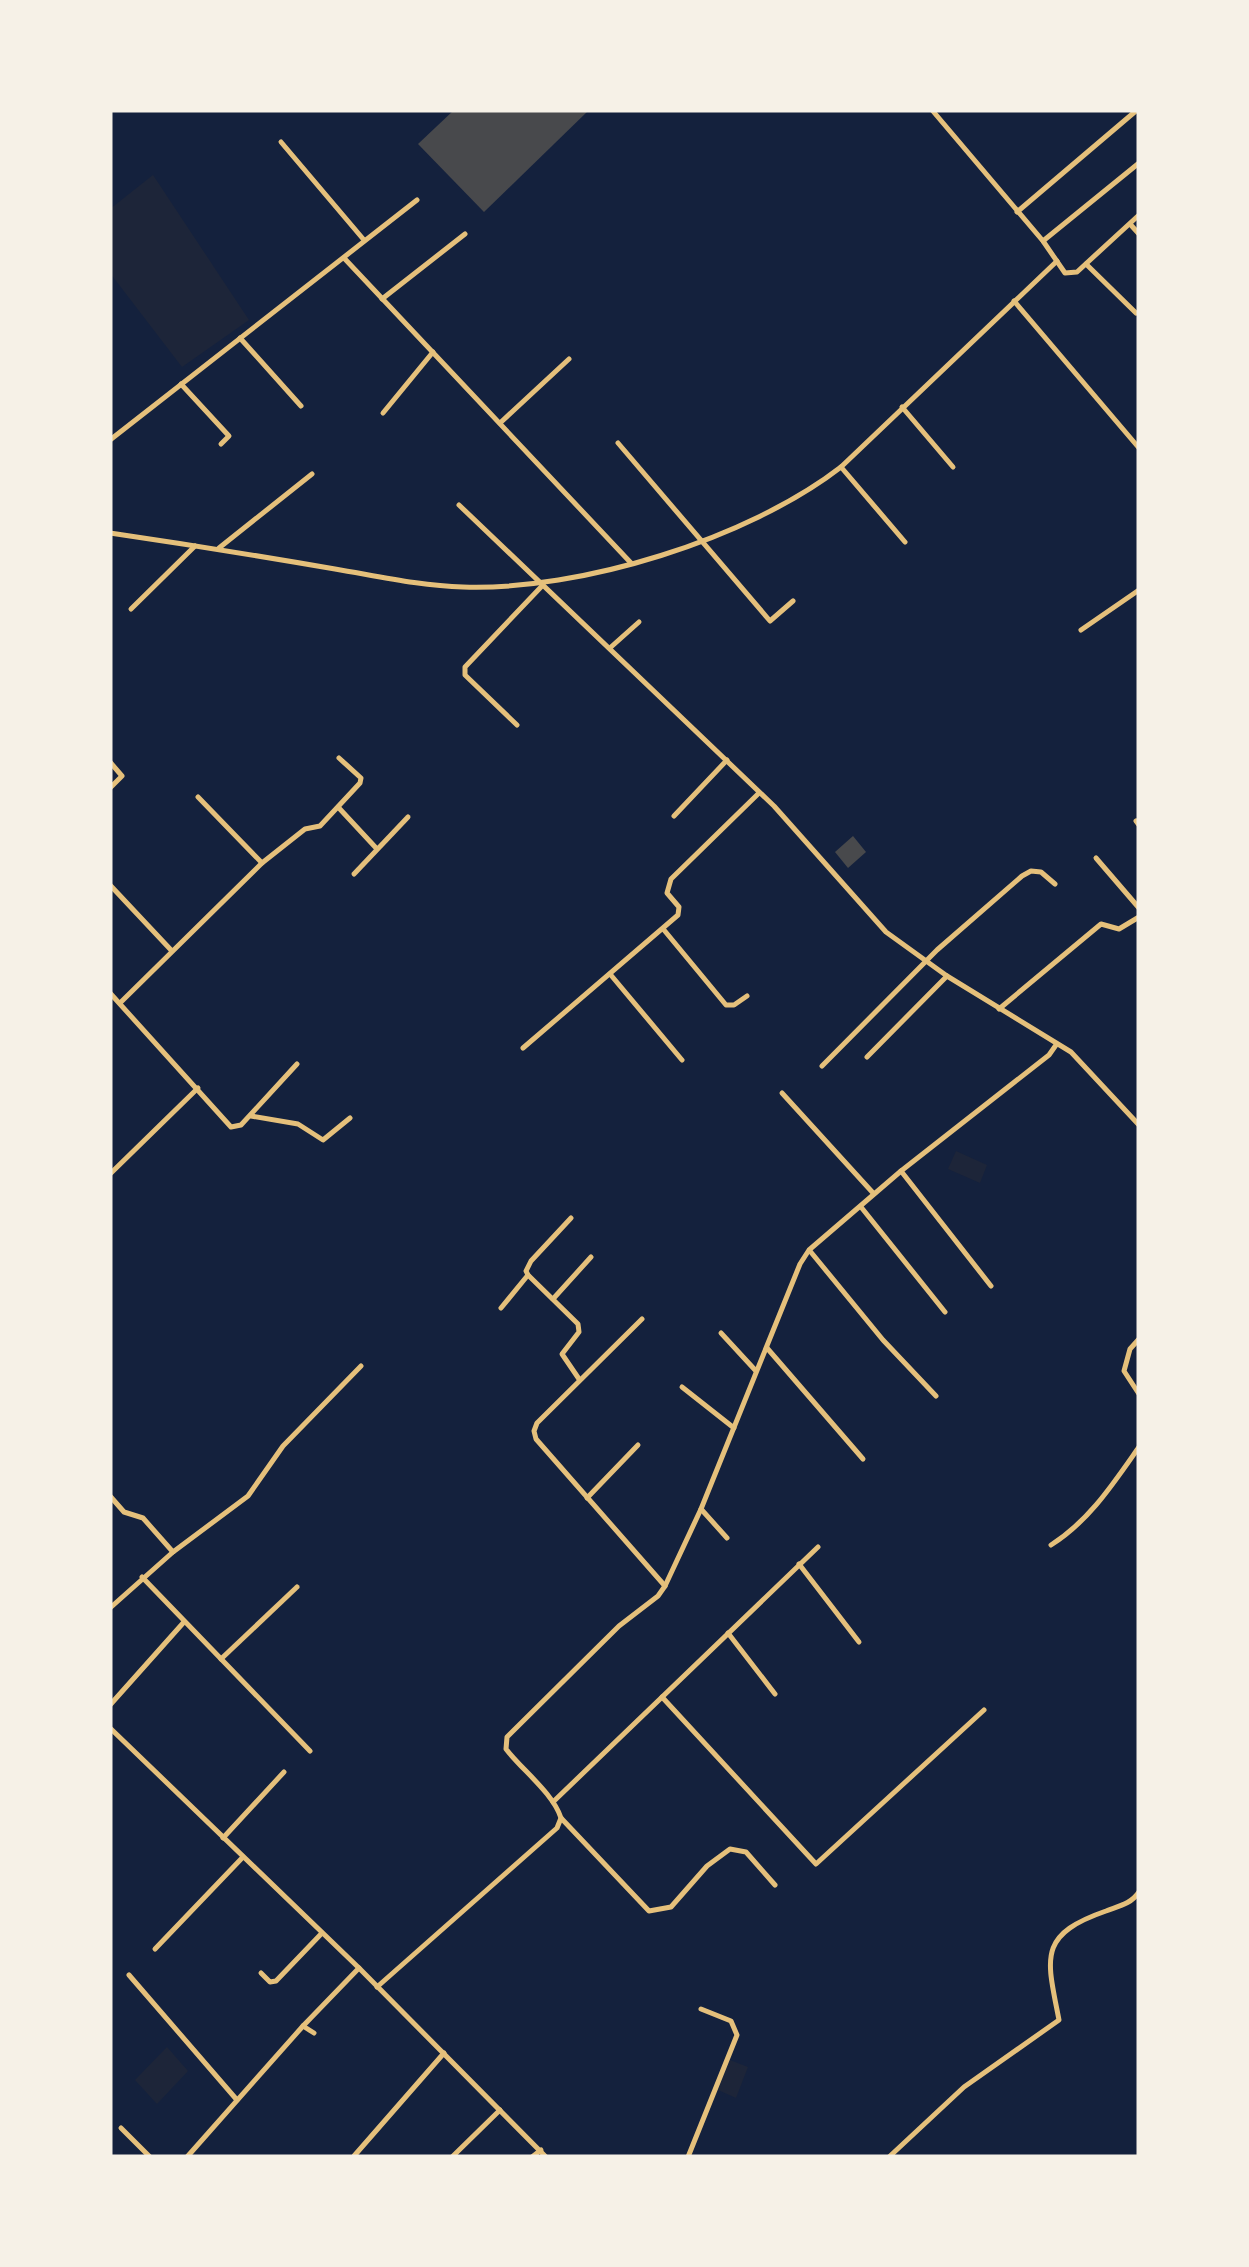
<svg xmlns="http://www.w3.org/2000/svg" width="1249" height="2267" font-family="'PT Sans Narrow',sans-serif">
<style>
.green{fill:#1d2539}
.building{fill:#48494c}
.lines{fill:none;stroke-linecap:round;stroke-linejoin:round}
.minor{stroke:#e5c07b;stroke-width:5}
.tertiary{stroke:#e5c07b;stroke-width:5}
</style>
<rect width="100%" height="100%" fill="#14213d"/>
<g class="green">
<polygon points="153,175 249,320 182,367 110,273 110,209"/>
<polygon points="956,1151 987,1165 980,1183 948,1169"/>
<polygon points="167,2047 188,2071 157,2104 135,2080"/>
<polygon points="730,2060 748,2067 736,2098 718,2090"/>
</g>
<g class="building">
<polygon points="454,110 589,110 484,212 418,144"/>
<polygon points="853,836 866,852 848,868 835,852"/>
</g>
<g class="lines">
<g class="minor">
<polyline points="932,110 1043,241 1065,273 1077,272 1139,215"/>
<polyline points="281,142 364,240"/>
<polyline points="1017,212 1137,110"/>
<polyline points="1130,224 1139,234"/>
<polyline points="1043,241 1139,163"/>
<polyline points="344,258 631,563"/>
<polyline points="1086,264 1136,313"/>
<polyline points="382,299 465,234"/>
<polyline points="1014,301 1139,448"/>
<polyline points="240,338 301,406"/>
<polyline points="181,384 229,436 221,444"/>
<polyline points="902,407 953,467"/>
<polyline points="383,413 433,352"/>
<polyline points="500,423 569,359"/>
<polyline points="110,440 417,200"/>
<polyline points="618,443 770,621 793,601"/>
<polyline points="841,467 905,542"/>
<polyline points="459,505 774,806 886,932 947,976 1071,1052 1139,1125"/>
<path d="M110 533C185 544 260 556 335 569 377 576 421 586 463 587 580 591 748 539 841 467L1057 261"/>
<polyline points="219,548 312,474"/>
<polyline points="131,609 195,546"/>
<polyline points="1081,630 1139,590"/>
<polyline points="611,647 639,622"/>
<polyline points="517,725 465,675 465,667 541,587"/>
<polyline points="110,762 122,776 110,788"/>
<polyline points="198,797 262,863"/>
<polyline points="338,807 377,849"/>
<polyline points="674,816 727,760"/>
<polyline points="1136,821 1139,825"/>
<polyline points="1096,858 1139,908"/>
<polyline points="354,874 408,817"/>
<polyline points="110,885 171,950"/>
<polyline points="664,930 726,1005 734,1005 747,996"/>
<polyline points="610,974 682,1060"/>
<polyline points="110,993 231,1127 241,1125 297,1064"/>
<polyline points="120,1003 262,863 305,829 320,826 360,783 361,778 339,758"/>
<polyline points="999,1009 1101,924 1119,929 1139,917"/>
<polyline points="523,1048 678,915 679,907 667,893 671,879 759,793"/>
<polyline points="867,1057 947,976"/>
<polyline points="822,1066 937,950 1022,876 1031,871 1041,872 1055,884"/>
<polyline points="782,1093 874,1194"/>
<polyline points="251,1116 298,1124 323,1140 350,1118"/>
<polyline points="901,1171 991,1286"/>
<polyline points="110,1174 198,1088"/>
<polyline points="861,1207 945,1312"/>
<polyline points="810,1251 883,1340 936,1396"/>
<polyline points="528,1275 578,1324 579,1332 562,1354 579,1379"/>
<polyline points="553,1299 591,1257"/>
<polyline points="501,1308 528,1275 526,1271 531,1261 571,1218"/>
<polyline points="642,1319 537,1423 534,1431 536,1439 665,1586"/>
<polyline points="721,1333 756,1371"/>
<polyline points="1139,1339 1130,1349 1124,1371 1139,1394"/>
<polyline points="767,1348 863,1459"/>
<polyline points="682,1387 734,1428"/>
<polyline points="110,1496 124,1512 143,1518 173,1552"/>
<polyline points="587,1498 638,1445"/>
<polyline points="701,1509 727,1538"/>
<path d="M1051 1545C1089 1521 1113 1484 1139 1447"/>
<polyline points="799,1564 859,1642"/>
<polyline points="142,1577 310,1751"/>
<polyline points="110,1608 173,1552 248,1496 283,1446 361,1366"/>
<polyline points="728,1633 775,1694"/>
<polyline points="221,1659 297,1587"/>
<polyline points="662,1697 816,1864 984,1710"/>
<polyline points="110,1705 184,1622"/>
<polyline points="553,1802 818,1547"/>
<polyline points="223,1838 284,1772"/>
<path d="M775 1885 746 1852 730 1849 707 1866 671 1907 649 1911 561 1818C553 1793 522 1770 506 1749L507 1737 619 1626 658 1596 665 1586 701 1509 800 1264 809 1250 901 1171 1049 1055 1056 1045"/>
<polyline points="155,1949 243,1857"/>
<polyline points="261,1973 270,1982 276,1981 322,1933"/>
<polyline points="129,1975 237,2100"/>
<polyline points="377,1987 557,1828 561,1818"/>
<polyline points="303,2026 314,2033"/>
<polyline points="121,2128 150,2157"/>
<polyline points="354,2156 444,2053"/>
<polyline points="187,2157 303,2026 359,1968"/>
<polyline points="452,2157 500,2110"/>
<polyline points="532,2157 541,2150"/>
<polyline points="688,2157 737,2035 731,2021 701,2009"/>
<path d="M889 2157 964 2087 1059 2020C1047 1958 1037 1935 1106 1911 1119 1906 1131 1904 1139 1892"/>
</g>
<polyline class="tertiary" points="110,1728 359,1968 546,2157"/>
</g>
<rect width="1249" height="2267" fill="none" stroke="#f6f1e7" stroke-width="225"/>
</svg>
